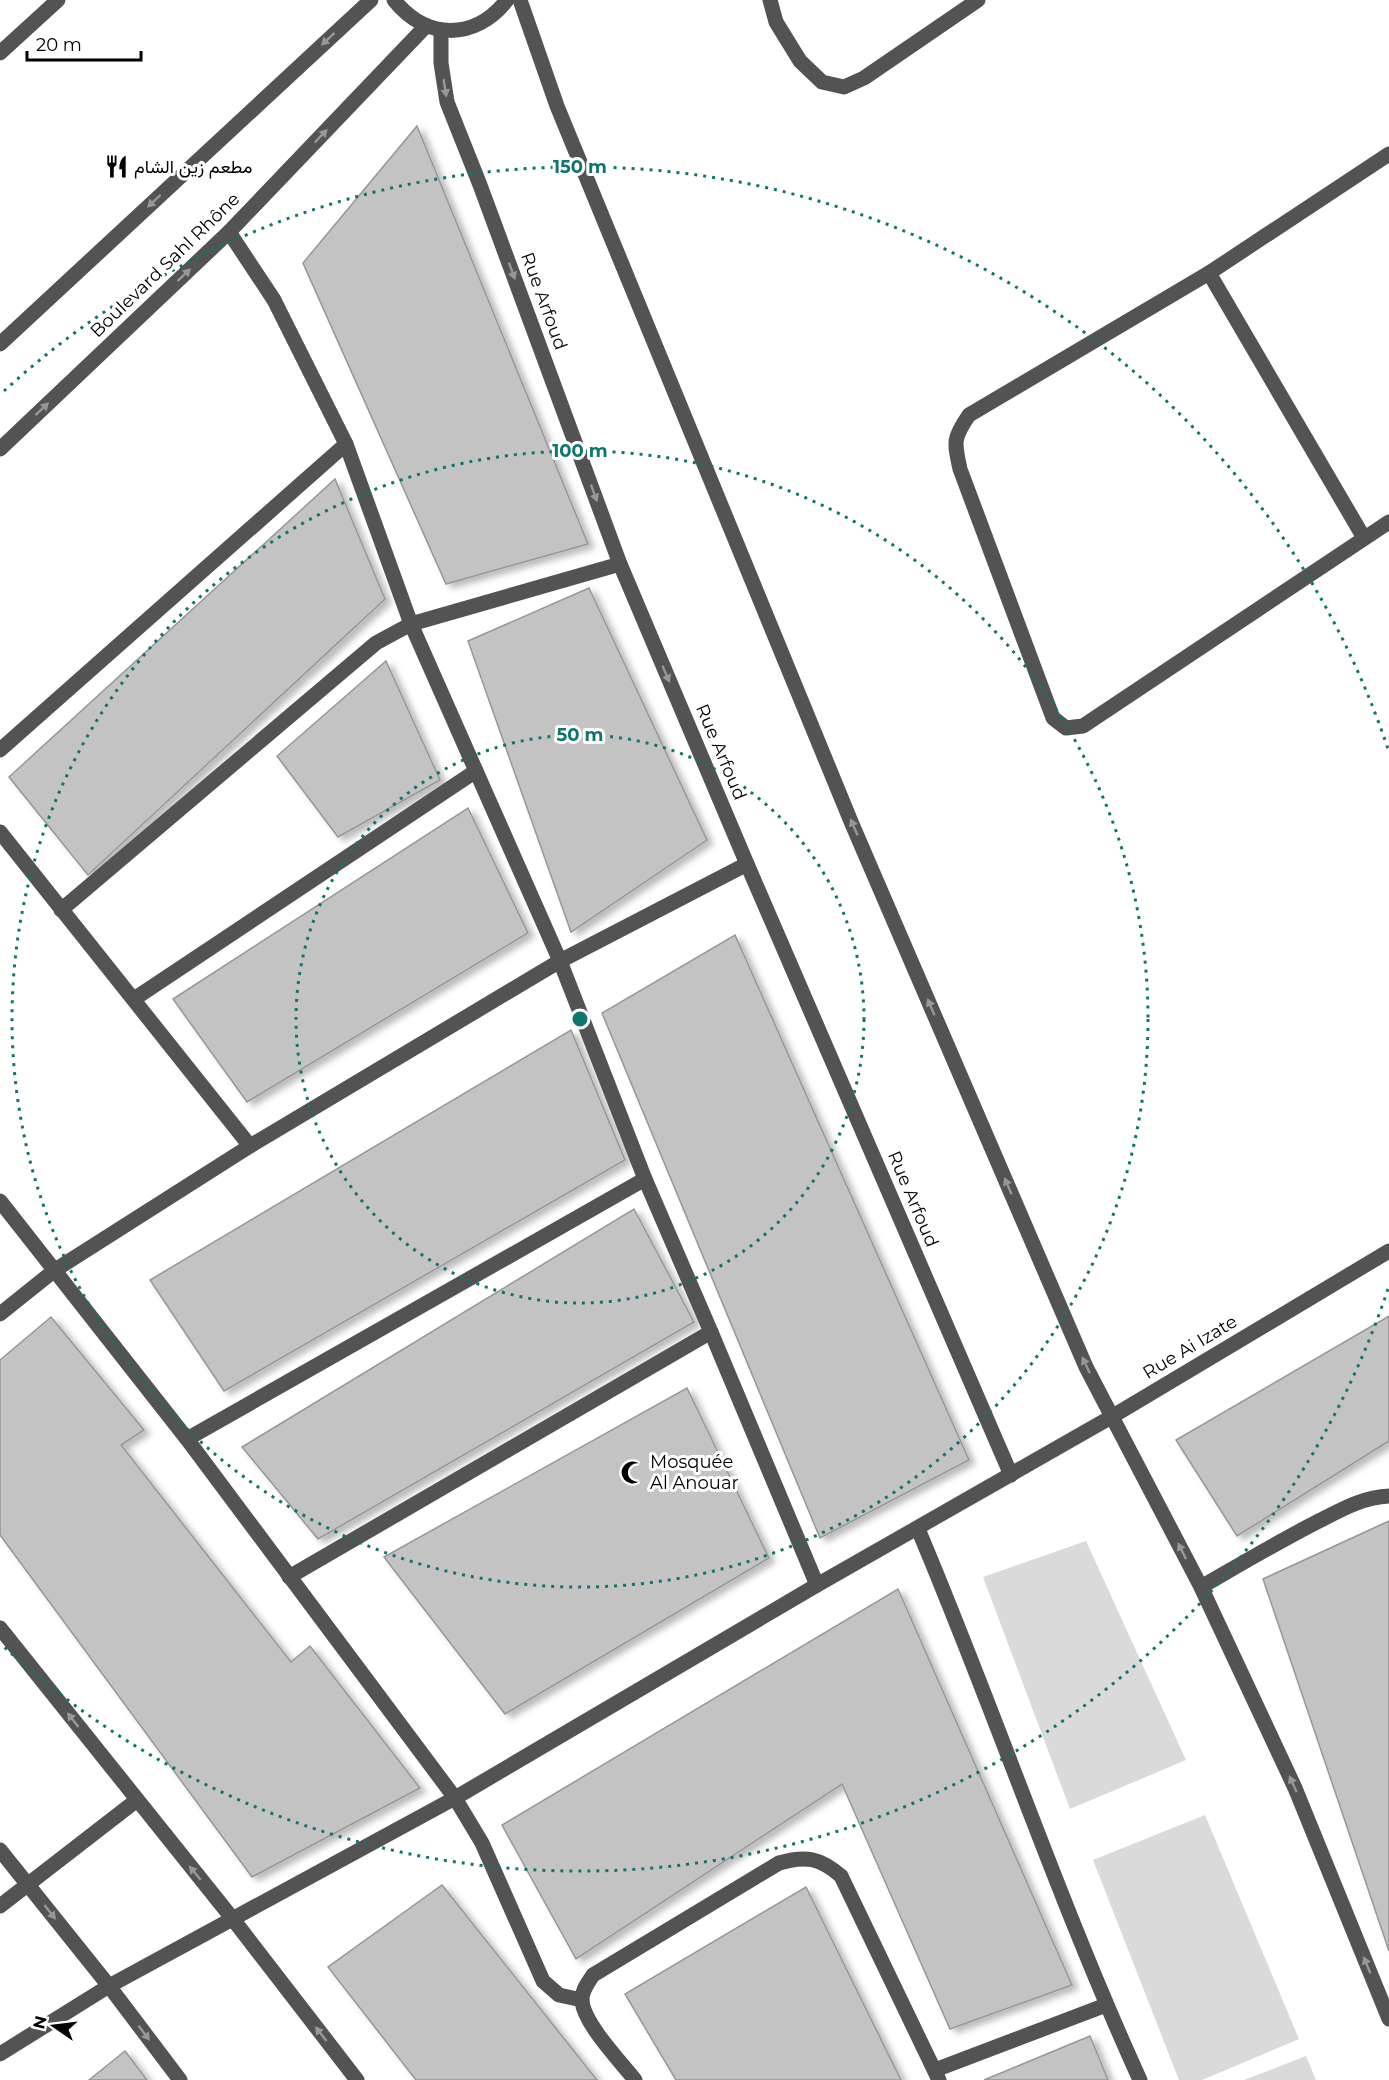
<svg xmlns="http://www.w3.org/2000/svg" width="1389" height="2080" font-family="Montserrat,Vazirmatn,sans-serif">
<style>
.green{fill:#dadada}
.building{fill:#c3c3c3;stroke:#979797;stroke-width:1.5;filter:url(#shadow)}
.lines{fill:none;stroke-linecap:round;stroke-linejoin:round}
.minor{stroke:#535353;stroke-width:15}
.oneway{fill:#989898}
.ring{fill:none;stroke:#0f766e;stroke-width:3;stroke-dasharray:3 6}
.labels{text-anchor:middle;stroke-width:6;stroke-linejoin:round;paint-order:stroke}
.poi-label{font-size:18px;fill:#000;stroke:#fff;text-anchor:start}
.street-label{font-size:18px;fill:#000;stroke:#fff}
.centre{fill:#0f766e;stroke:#fff;stroke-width:3}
.ring-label{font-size:18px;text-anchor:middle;font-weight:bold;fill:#0f766e;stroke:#fff;stroke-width:6;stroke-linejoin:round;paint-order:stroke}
</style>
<defs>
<filter id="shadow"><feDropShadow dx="6" dy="4" stdDeviation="3" flood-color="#0004"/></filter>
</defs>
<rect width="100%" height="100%" fill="#fff"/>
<g class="green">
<polygon points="1086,1541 1186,1760 1070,1809 983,1577"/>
<polygon points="1205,1815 1299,2039 1202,2080 1179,2080 1093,1860"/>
<polygon points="1306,2056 1316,2080 1244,2080"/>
</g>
<g class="building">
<polygon points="417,126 588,544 446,584 303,263"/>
<polygon points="335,479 385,599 88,875 9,777"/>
<polygon points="589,588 707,840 571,932 468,641"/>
<polygon points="386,661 440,780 338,837 277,756"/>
<polygon points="468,808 528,933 247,1102 173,999"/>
<polygon points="735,935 969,1460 820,1538 602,1013"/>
<polygon points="571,1030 625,1160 224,1391 150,1280"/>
<polygon points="634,1209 694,1322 318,1539 242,1447"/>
<polygon points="1389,1316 1389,1441 1237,1536 1176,1440"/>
<polygon points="51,1317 144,1430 121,1445 291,1662 310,1646 420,1788 252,1877 0,1535 0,1360"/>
<polygon points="687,1388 769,1558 505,1714 384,1557"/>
<polygon points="1389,1521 1389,1951 1263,1579"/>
<polygon points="898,1589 1072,1985 950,2029 842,1784 576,1959 502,1825"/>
<polygon points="442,1885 597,2080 416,2080 328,1967"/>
<polygon points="806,1887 901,2080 676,2080 625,1994"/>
<polygon points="1090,2036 1108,2080 984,2080"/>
<polygon points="125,2051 147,2080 89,2080"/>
</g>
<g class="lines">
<g class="minor">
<path d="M394 0C426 40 475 41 507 0"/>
<polyline points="520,0 557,106 852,824 1086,1367 1201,1587 1295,1788 1389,2019"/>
<polyline points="770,0 776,22 800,61 822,82 844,87 864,78 978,0"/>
<polyline points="441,30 441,63 447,102 480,185 620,564 747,864 1011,1475"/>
<polyline points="0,53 58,0"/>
<path d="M1389 154 1209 273 969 415C953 438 954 442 960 469L1053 718 1066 728 1083 726 1389 522"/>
<polyline points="229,232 274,300 346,444 411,624 560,961 645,1179 711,1332 817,1585"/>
<polyline points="1209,273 1364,538"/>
<polyline points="0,344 371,0"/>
<polyline points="0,449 229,232 426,26"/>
<polyline points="0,750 346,444"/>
<polyline points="0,832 250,1146"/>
<polyline points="61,910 376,643 411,624 620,564"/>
<polyline points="134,999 476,771"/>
<polyline points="0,1201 187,1439 455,1798 482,1843 543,1981 559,1995 582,2000"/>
<polyline points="0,1314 55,1270 250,1146 560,961 747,864"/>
<polyline points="187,1439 645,1179"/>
<path d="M918 1529C995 1711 1058 1900 1140 2080"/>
<polyline points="289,1577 711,1332"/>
<path d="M1201 1587C1239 1565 1276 1543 1315 1523 1339 1511 1362 1497 1389 1496"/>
<polyline points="0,1628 232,1918 357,2080"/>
<polyline points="0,1850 109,1986 180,2080"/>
<polyline points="0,1906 137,1800"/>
<polyline points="0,2054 109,1986 455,1798 817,1585 1113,1416 1389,1251"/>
<polyline points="935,2070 1106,2005"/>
<path d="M635 2080C621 2062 584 2024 582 2001 581 1991 588 1983 593 1975L779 1863C806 1855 820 1858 841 1876L939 2080"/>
</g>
</g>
<defs><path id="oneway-solid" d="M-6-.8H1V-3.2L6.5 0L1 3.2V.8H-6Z" transform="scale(1.5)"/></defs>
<g class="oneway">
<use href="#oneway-solid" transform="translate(328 39) rotate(137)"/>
<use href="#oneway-solid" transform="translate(445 88) rotate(81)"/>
<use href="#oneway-solid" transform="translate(321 136) rotate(-46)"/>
<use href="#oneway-solid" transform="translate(154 201) rotate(137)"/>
<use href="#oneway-solid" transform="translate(512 271) rotate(70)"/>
<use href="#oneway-solid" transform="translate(184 275) rotate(-43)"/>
<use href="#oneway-solid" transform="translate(42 409) rotate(-43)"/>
<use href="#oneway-solid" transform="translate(594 493) rotate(70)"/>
<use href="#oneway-solid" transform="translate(666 674) rotate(67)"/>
<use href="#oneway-solid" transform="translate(854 827) rotate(-113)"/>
<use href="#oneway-solid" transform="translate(931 1007) rotate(-113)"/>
<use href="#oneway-solid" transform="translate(1008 1186) rotate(-113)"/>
<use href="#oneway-solid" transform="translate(1086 1365) rotate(-115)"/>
<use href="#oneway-solid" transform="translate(1182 1551) rotate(-117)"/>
<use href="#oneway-solid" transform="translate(73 1720) rotate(-128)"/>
<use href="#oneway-solid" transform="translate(1293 1784) rotate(-114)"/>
<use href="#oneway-solid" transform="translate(195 1873) rotate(-130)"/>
<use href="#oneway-solid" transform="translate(50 1912) rotate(52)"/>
<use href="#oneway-solid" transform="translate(1367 1965) rotate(-112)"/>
<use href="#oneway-solid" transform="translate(144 2033) rotate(53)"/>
<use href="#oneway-solid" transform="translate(321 2034) rotate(-128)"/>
</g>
<g class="ring">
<circle cx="580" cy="1019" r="284"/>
<circle cx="580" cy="1019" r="568"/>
<path d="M1388 1289A852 852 0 0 1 4 1647M4 391A852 852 0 0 1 1388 749"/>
</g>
<defs>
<symbol id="restaurant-bare" viewBox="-9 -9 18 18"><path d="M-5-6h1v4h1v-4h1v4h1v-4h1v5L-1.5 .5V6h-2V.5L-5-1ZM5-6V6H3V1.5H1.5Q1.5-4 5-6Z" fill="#000" stroke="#fff" stroke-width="2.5" paint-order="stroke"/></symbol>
<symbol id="mosque-bare" viewBox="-9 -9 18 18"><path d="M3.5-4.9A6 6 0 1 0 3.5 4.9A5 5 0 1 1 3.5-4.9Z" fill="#000" stroke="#fff" stroke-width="2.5" paint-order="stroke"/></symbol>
</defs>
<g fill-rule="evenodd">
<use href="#restaurant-bare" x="100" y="150" width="33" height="33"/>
<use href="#mosque-bare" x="616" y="1456" width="33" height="33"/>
</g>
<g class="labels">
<g class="poi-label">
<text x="134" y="173">مطعم زين الشام</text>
<text x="650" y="1468">Mosquée<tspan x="650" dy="21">Al Anouar</tspan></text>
</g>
<g class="street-label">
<text transform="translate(165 265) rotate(-44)" y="6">Boulevard Sahl Rhône</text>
<text transform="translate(544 301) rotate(70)" y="6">Rue Arfoud</text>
<text transform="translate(721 752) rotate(67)" y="6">Rue Arfoud</text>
<text transform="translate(913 1199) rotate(67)" y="6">Rue Arfoud</text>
<text transform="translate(1190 1347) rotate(-31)" y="6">Rue Ai Izate</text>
</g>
</g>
<circle cx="580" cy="1019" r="9" class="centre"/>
<g class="ring-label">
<text x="580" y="173">150 m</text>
<text x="580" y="457">100 m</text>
<text x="580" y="741">50 m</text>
</g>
<g transform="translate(54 2026) rotate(284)" stroke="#ffffff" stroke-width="4.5" paint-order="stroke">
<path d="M0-4.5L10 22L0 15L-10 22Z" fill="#000000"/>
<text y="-9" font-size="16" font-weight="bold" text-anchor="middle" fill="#000000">N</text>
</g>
<path d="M27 51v9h114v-9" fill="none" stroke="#000000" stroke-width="3"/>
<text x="36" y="51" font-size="18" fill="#000000" stroke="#ffffff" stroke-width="4.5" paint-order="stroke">20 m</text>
</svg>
